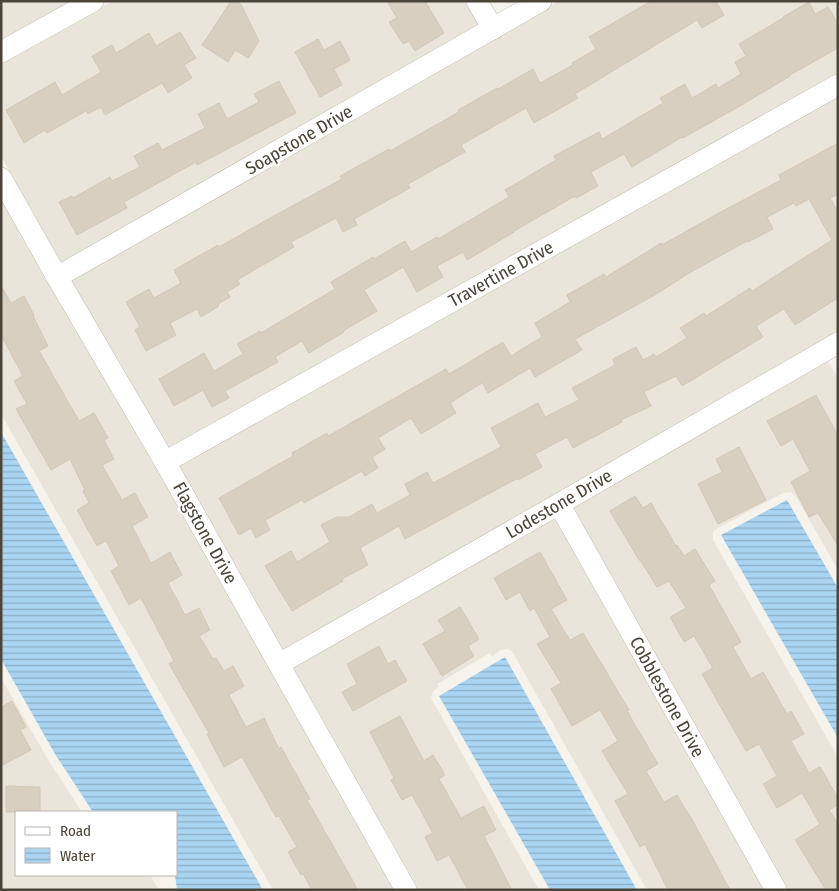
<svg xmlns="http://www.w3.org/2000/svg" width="839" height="891" font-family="'Fira Sans Condensed',sans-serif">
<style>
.residential{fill:#eae5da}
.water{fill:url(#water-rules)}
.building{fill:#d8cfc1;stroke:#d3c7b4}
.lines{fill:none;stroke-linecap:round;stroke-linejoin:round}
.minor-casing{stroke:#c2bbae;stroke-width:22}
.minor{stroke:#fff;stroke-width:21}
.labels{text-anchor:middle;stroke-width:5;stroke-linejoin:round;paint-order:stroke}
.street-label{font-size:18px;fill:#4b4439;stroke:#fff}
</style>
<defs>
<pattern id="water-rules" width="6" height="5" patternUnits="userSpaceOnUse" patternTransform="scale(1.25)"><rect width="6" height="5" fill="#a9d4f2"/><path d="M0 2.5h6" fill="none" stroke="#8caec5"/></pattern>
</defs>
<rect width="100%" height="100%" fill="#f6f3ec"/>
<g class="residential">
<polygon points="1,1 74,1 1,41"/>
<polygon points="113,1 465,1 479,26 62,264 1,156 1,62"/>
<polygon points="559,1 838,1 838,74 170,449 71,280"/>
<polygon points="838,96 838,332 545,501 283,650 179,465"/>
<polygon points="1,199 156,468 395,890 273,890 1,414"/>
<polygon points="827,360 838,378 838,570 795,495 791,492 783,493 718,528 713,532 713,540 838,757 838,890 788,890 573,507"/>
<polygon points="554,518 764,890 647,890 513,653 512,651 507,649 501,650 492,656 490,653 437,684 439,687 433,691 431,698 539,890 419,890 293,667"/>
<polygon points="1,678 47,758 82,812 16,812 16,875 121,875 122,876 150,875 159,890 1,890"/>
</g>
<g class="water">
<polygon points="1,432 263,890 177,890 175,875 176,875 176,812 93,812 55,754 1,659"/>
<polygon points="787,500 838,588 838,738 721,535"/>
<polygon points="505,657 637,890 550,890 439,696"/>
</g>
<g class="building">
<polygon points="231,1 237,1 241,4 259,41 248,58 235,50 228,62 202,45"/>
<polygon points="387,1 425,1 444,33 415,51 409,41 403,44 389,22 397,18"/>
<polygon points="651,1 716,1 724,15 702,28 697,20 575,94 578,98 534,123 526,108 461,145 465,152 408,184 410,188 354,219 357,225 343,232 336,218 291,242 294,247 237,280 240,284 227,292 230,297 218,304 219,306 201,317 197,309 170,323 176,335 146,351 135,330 140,327 126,302 149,289 154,298 181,283 174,270 218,245 219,247 270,218 342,179 340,176 389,149 390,151 459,112 458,110 497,88 498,89 533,69 540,83 573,65 572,63 596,49 589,37"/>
<polygon points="809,2 815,14 828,7 838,24 838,48 790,75 790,76 745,103 683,138 682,137 632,167 624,154 591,172 598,186 576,198 575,196 514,231 514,232 467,260 463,252 437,266 443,277 417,292 403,267 364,290 377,311 343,331 344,332 309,353 302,341 275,357 278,362 225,391 229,398 212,407 203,390 174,406 159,379 204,353 214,371 243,354 237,344 260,331 261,333 335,289 331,282 373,257 374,259 405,241 411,252 437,237 438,239 509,197 505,190 556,160 554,156 599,132 602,139 663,103 660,98 685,84 692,98 716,84 718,88 741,74 735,62 746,56 739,44 783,18 783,17"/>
<polygon points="180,32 196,58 184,65 192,78 168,93 162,83 105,115 101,107 88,114 86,111 47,133 45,130 24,143 6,110 55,82 62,95 101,72 92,56 112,45 116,53 149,33 156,46"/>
<polygon points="318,39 324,50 340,41 350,60 334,69 342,85 320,97 295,52"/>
<polygon points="279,81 296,113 197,165 196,162 124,202 127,208 77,235 59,202 72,196 73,198 110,177 112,181 140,167 134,156 158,143 162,150 205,128 198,114 219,103 227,119 259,102 254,94"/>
<polygon points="838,143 838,194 830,198 838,212 838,298 795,325 784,309 756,326 763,337 682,386 676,376 644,392 651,406 621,420 622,422 573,448 567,437 535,454 542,467 518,480 518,478 405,539 399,526 360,548 368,565 342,579 343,581 292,611 265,566 291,551 297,562 330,542 321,525 337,517 349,517 372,504 377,513 410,495 405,484 427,472 433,483 501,447 491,428 538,403 545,417 579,400 572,388 615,365 613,359 636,347 643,360 654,354 656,357 687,338 680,328 704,313 706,316 750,288 752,291 832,240 809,199 796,206 794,203 767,217 773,229 748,242 747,241 682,277 683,277 653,296 575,339 582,350 535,377 530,368 488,393 482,383 450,403 456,413 421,434 411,418 378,438 385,449 372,457 378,468 365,476 362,471 304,503 302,500 265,520 270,530 256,538 251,528 239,535 219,498 293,456 292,453 327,433 328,436 446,369 449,374 503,342 511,356 542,337 535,323 570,302 567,295 604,274 606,277 661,243 662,245 717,214 781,180 779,175"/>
<polygon points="1,286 11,303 24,296 34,315 33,316 48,346 39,351 79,421 94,413 108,438 104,440 114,459 102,465 122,500 135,493 148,517 132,526 151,563 170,552 182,575 168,583 185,615 199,608 210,630 199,636 213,659 216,658 224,671 233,666 244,686 229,695 246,727 264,718 279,749 281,747 310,799 307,800 358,890 312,890 303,874 301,875 288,852 297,847 279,816 276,817 242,757 224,767 207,734 209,733 169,664 174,661 141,598 129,605 111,571 119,566 106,541 97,546 77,510 89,503 83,491 85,490 70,459 51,470 16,409 27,404 14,381 23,376 1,335"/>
<polygon points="816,395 838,436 838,546 818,513 809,517 791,482 810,471 793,439 781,446 767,421"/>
<polygon points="739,447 766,500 718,524 698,484 722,472 716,459"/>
<polygon points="635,496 643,508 651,503 676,546 677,545 684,556 695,549 715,581 709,585 741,642 733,647 751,679 763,672 787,714 791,711 804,734 791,741 809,773 820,767 838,798 838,805 829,810 838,824 838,890 826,890 795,840 820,824 802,793 777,808 763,784 777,776 759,744 746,751 702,674 713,668 694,636 684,642 670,617 686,608 669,581 657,587 640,560 639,560 610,511"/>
<polygon points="540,552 567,600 551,609 570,640 583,633 629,710 627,711 658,764 646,771 664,802 677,795 694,823 730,890 668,890 645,844 640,847 615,801 628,794 602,751 618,741 600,710 572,726 551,689 561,683 537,644 550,637 534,608 530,611 520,592 506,600 494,578"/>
<polygon points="460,607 479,639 468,646 474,656 442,676 423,644 445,631 438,620"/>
<polygon points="379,646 388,664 395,660 407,681 353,711 342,692 357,684 347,664"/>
<polygon points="12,701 26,727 20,730 31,750 1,766 1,707"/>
<polygon points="400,716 424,761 433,755 445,775 439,779 461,818 484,806 496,830 484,836 512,890 468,890 449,855 437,861 425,837 433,833 412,795 402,800 391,780 394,778 370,732"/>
<polygon points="6,786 40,787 40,812 6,812"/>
</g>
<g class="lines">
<defs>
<g id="minor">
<polyline points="477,1 493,29"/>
<polyline points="1,52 93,1"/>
<polyline points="1,178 57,277 165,462 406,890"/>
<polyline points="57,277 541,1"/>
<polyline points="165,462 838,85"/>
<polyline points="559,504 776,890"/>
<polyline points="279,664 559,504 838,343"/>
</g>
</defs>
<use href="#minor" class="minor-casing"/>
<use href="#minor" class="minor"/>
</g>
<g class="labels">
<g class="street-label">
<text transform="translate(299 140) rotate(-30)" y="6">Soapstone Drive</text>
<text transform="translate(501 274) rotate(-29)" y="6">Travertine Drive</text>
<text transform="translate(559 504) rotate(-30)" y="6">Lodestone Drive</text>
<text transform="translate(205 533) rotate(61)" y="6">Flagstone Drive</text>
<text transform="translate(667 697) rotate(61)" y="6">Cobblestone Drive</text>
</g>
</g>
<rect width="839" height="891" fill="none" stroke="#4b4439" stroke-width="5"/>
<rect x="15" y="811" width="162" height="65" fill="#ffffff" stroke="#b7b4b0"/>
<rect x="25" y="827" width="25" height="8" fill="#ffffff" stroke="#b7b4b0"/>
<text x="60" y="836" font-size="15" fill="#4b4439">Road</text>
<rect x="25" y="848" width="25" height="15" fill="url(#water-rules)" stroke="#b7b4b0"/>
<text x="60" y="861" font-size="15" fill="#4b4439">Water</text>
</svg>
